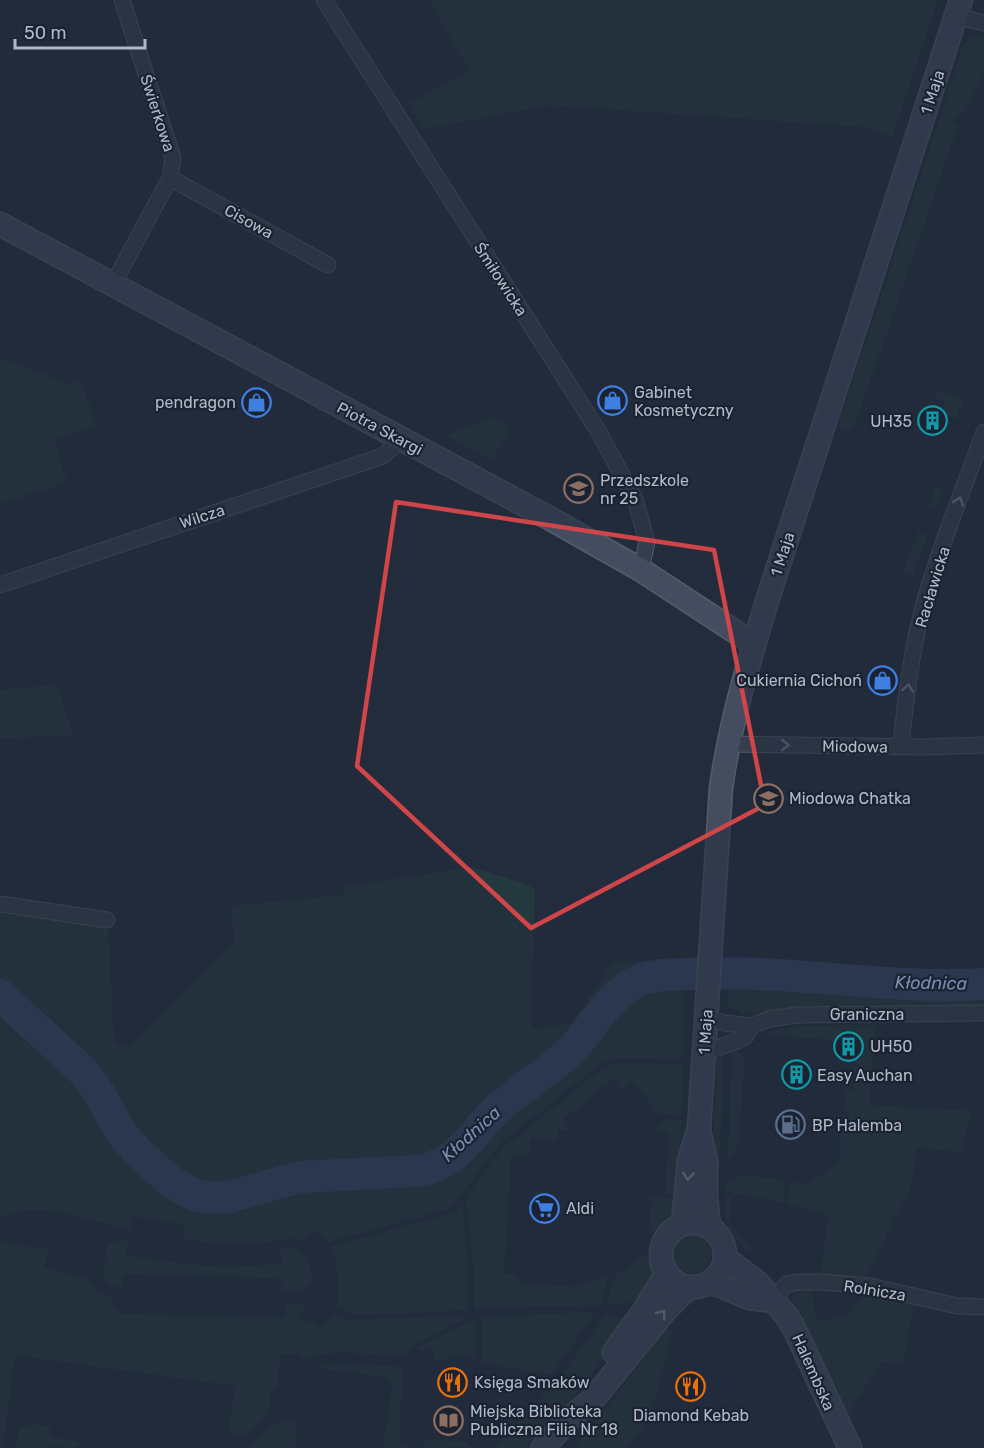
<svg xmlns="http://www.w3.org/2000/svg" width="984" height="1448" font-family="Rubik,sans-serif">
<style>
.green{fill:#24393e}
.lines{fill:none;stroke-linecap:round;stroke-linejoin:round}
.river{stroke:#354665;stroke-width:32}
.street-casing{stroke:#545c6b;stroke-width:17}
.secondary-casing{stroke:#545c6b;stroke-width:25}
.street{stroke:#363e4d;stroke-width:15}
.secondary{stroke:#444d60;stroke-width:22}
.oneway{stroke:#7a8291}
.oneway2{stroke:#8b93a4}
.marked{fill:none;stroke:#cf4548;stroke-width:4.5;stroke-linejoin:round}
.labels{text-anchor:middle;stroke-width:4.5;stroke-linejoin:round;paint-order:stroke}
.street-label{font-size:16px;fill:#b1b9c8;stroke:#1b2332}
.poi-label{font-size:16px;fill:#b1b9c8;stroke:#1b2332;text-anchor:start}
.water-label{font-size:18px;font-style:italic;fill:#788db2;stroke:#1b2332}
</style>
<rect width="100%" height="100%" fill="#222c3d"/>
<g class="green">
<polygon points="429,0 938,0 893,136 863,127 549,105 424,129 409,104 469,70"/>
<polygon points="984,34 984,74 962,114 952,121 957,124 957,129 858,416 855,425 849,430 838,428 962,49 970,39"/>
<polygon points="0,358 69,384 81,381 97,426 54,440 67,482 0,504"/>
<polygon points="941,391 963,400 956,419 942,414 946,402 933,397"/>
<polygon points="492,418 511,427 492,460 445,435"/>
<polygon points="936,487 944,490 937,507 929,505"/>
<polygon points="918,532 927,536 912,576 903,573"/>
<polygon points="57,685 73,736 0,738 0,690"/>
<polygon points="470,867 524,883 535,889 531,1029 572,1023 613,963 687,958 683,964 675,967 639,973 607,993 596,1004 564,1047 493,1104 453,1150 438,1161 424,1165 379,1170 302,1171 227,1194 198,1192 175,1179 140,1147 122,1123 100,1076 91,1073 0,990 0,910 108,926 114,1042 129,1048 234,944 232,906 344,895 344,887"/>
<polygon points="729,976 984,986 984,1006 785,1009 740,1014 738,1009 727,1008"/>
<path d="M680 984 684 985C686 992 683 997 683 1004 684 1023 684 1040 683 1059L617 1058 600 1064 500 1143 451 1208 328 1242 312 1228 304 1240C288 1236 275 1242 258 1243 233 1245 209 1243 184 1239V1225L133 1216 130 1229 47 1210H27L0 1218V999L90 1086 116 1132 134 1154 168 1185 195 1199 224 1203 301 1181 427 1177 450 1168 503 1114 589 1046 620 1012 648 992Z"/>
<polygon points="876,1025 869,1105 971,1111 962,1152 916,1148 914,1169 908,1195 894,1218 871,1268 861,1281 821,1276 828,1217 826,1214 787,1204 790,1182 808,1184 840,1162 840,1132 846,1132 849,1111 845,1110 845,1091 854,1091 856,1041 775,1036 770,1034 770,1032 801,1026"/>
<polygon points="732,1050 742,1055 744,1061 739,1143 734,1155 728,1161"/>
<polygon points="723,1053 720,1164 717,1165 712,1159 717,1061"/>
<polygon points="625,1063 683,1065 682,1115 660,1114 632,1081 622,1090 614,1079 563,1119 571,1130 558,1130 557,1140 530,1138 529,1157 511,1156 504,1274 518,1275 518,1283 576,1287 608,1276 601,1305 487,1307 474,1310 473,1265 466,1198 490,1163 505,1147 598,1072 613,1064"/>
<polygon points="666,1120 682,1120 677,1194 665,1193 669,1133 657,1132 656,1129"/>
<polygon points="743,1176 783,1179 785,1182 784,1203 726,1191 726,1182 737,1177"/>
<path d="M726 1195 731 1196 729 1223 753 1249 750 1252C726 1227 725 1230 726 1195Z"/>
<path d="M652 1197 677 1198C674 1214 665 1228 649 1234Z"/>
<path d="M462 1203 468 1265 469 1310 357 1315 336 1307C340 1286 339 1266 331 1247L454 1213Z"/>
<circle cx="692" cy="1254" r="19"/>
<path d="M124 1240 128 1241 125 1255C178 1264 230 1272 283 1262L280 1248C307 1246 310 1260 312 1282L303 1291H285L278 1278 123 1274 122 1288C113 1287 106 1282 102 1275L108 1246 117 1241Z"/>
<path d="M0 1242 48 1250 44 1268 85 1277 98 1291 113 1298 112 1303 119 1314 285 1317 286 1303H298L306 1306 298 1315 307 1324 312 1320 322 1329 330 1320 333 1313 349 1320 468 1316 416 1344 402 1355 396 1356C371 1355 323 1347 304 1361L297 1354H280L277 1389 271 1391 268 1414C258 1423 243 1445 229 1432L235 1386 15 1355 3 1448H0Z"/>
<path d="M643 1255H645V1258C662 1271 645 1288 637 1302L606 1304 617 1274 626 1270Z"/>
<polygon points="811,1289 817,1321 848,1317 866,1291 908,1299 913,1305 903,1363 881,1362 850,1411 842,1413 792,1297 799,1292"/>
<polygon points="595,1312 551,1375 481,1362 481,1317"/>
<path d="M609 1315 624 1318 629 1322C598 1366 567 1408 531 1448H495L557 1381 605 1316Z"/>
<polygon points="476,1318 475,1357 446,1356 446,1360 435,1359 433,1348 419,1350 419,1347"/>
<path d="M664 1329 673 1332C662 1373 656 1416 627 1448H574L612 1402Z"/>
<polygon points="325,1363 403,1367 399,1441 408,1445 407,1448 383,1448 393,1382 387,1377 318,1368"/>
<polygon points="289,1421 294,1423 297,1434 295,1448 250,1448 277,1422"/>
<polygon points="33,1424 50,1427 49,1437 79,1442 78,1448 50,1446 50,1448 16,1448 20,1430 26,1426"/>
<polygon points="427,1439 466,1442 469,1446 485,1447 421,1448"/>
</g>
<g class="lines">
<path class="river" d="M0 995 84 1072 101 1096 120 1131 136 1150 171 1182 196 1196 225 1198 300 1177 417 1171C429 1169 440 1165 450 1158 464 1149 481 1125 494 1112 518 1089 550 1072 572 1049 593 1027 607 998 634 983 652 973 673 975 692 974 790 969 887 990 984 984"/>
<defs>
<g id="street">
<polyline points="324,0 597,429 635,499 647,542 641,570"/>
<polyline points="956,16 984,23"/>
<polyline points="170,178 328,265"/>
<polyline points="112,286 170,178 173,158 122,0"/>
<polyline points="0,585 383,456 392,448 397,437"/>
<polyline points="727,744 924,747 984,745"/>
<path d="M901 746C905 704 910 661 920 619 936 555 962 494 984 432"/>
<polyline points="0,904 107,920"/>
<polyline points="751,1026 769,1019 797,1015 984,1013"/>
<polyline points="703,1053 740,1040 746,1036 751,1026 724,1023 705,1017"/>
<polyline points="772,1301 787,1284 800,1282 820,1282 870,1286 957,1306 984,1307"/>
</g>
<g id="secondary">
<polyline points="0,224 551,519 641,570 754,644"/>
<polyline points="699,1130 706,1162 706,1198 709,1226"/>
<circle cx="693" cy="1255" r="32"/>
<path d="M683 1224 689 1161 699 1128 721 788C730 723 749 661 768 598L961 0"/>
<polyline points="725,1258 758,1283 786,1315 794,1328 850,1448"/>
<polyline points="710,1283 719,1285 749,1298 772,1301"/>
<polyline points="614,1352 645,1309 667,1273"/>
<polyline points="543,1448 568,1420 595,1397 665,1311 689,1287"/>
</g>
</defs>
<use href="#street" class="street-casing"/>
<use href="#secondary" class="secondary-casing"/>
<use href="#street" class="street"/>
<use href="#secondary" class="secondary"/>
</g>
<defs><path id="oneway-chevron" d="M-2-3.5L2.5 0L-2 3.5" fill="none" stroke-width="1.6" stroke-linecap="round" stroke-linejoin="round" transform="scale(1.5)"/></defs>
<g class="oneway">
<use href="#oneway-chevron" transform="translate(959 501) rotate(-71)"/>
<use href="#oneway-chevron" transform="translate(908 688) rotate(-81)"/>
<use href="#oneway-chevron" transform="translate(785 745) rotate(1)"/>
</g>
<g class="oneway2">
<use href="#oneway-chevron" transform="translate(688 1176) rotate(95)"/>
<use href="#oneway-chevron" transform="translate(662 1314) rotate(-50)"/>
</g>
<path d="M0 0H984V1448H0ZM396 502 714 550 765 805 531 928 357 766Z" fill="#222c3d" fill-opacity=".55" fill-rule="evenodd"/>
<path class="marked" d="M396 502 714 550 765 805 531 928 357 766Z"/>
<defs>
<symbol id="shop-ring" viewBox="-11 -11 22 22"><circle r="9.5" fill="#1b2332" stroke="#3f7fe0" stroke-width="1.5"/><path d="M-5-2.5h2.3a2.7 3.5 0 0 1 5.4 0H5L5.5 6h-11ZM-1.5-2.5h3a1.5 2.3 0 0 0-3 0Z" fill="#3f7fe0"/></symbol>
<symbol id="building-ring" viewBox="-11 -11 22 22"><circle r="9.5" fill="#1b2332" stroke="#0f9aa8" stroke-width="1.5"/><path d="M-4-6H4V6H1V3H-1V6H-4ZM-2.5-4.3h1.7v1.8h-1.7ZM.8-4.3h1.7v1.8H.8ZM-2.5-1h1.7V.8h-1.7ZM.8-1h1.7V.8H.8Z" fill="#0f9aa8"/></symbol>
<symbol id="school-ring" viewBox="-11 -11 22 22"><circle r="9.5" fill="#1b2332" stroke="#8d6e63" stroke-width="1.5"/><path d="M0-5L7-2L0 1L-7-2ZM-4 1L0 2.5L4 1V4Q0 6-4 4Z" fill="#8d6e63"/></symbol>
<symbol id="fuel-ring" viewBox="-11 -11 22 22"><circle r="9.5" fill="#1b2332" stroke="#5c6f8a" stroke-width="1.5"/><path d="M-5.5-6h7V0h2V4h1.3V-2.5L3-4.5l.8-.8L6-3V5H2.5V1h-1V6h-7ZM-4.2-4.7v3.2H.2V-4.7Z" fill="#5c6f8a"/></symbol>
<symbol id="supermarket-ring" viewBox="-11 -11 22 22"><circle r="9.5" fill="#1b2332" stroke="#3f7fe0" stroke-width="1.5"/><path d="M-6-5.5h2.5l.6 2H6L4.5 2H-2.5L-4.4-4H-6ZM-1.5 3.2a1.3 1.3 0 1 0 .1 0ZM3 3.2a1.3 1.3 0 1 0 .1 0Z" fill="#3f7fe0"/></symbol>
<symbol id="restaurant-ring" viewBox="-11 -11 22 22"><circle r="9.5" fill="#1b2332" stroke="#e8710a" stroke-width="1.5"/><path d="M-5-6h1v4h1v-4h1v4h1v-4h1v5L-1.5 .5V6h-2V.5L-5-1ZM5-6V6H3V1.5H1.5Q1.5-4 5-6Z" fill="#e8710a"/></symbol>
<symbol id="library-ring" viewBox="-11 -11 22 22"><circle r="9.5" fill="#1b2332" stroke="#8d6e63" stroke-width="1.5"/><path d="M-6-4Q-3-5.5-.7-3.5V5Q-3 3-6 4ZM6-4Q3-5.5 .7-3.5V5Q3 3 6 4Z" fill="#8d6e63"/></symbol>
</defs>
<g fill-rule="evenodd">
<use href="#shop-ring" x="596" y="384" width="33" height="33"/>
<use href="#shop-ring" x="240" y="386" width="33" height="33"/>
<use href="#building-ring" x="916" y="404" width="33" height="33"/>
<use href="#school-ring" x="562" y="472" width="33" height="33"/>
<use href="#shop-ring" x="866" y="664" width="33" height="33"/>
<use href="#school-ring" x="752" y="782" width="33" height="33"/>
<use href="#building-ring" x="832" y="1030" width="33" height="33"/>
<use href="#building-ring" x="780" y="1058" width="33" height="33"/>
<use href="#fuel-ring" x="774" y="1108" width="33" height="33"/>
<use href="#supermarket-ring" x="528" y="1192" width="33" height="33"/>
<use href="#restaurant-ring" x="436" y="1366" width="33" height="33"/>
<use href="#restaurant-ring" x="674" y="1370" width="33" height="33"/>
<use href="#library-ring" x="432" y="1404" width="33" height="33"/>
</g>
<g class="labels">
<g class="street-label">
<text transform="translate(932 92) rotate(-72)" y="6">1 Maja</text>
<text transform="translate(158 113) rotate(72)" y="6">Świerkowa</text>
<text transform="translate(249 221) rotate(29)" y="6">Cisowa</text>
<text transform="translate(501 279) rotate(57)" y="6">Śmiłowicka</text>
<text transform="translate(380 428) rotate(28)" y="6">Piotra Skargi</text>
<text transform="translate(202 516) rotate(-18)" y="6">Wilcza</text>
<text transform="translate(782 554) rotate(-72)" y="6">1 Maja</text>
<text transform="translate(932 587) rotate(-73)" y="6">Racławicka</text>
<text transform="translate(855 746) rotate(1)" y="6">Miodowa</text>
<text x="867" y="1020">Graniczna</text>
<text transform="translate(705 1032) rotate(-86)" y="6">1 Maja</text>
<text transform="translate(875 1290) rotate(9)" y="6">Rolnicza</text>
<text transform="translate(814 1372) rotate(66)" y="6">Halembska</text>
</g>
<g class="poi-label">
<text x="634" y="398">Gabinet<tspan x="634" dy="18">Kosmetyczny</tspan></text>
<text x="236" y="408" text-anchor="end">pendragon</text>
<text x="912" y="427" text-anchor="end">UH35</text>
<text x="600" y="486">Przedszkole<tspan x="600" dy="18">nr 25</tspan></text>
<text x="862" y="686" text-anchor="end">Cukiernia Cichoń</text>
<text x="789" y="804">Miodowa Chatka</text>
<text x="870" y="1052">UH50</text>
<text x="817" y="1081">Easy Auchan</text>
<text x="812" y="1131">BP Halemba</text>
<text x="566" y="1214">Aldi</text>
<text x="474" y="1388">Księga Smaków</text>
<text x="470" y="1417">Miejska Biblioteka<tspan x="470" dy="18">Publiczna Filia Nr 18</tspan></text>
<text x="691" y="1421" text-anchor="middle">Diamond Kebab</text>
</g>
<g class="water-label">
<text transform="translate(931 983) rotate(1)" y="6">Kłodnica</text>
<text transform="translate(471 1134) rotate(-42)" y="6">Kłodnica</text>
</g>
</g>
<path d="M15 39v9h130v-9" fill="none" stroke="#b1b9c8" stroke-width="3"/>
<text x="24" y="39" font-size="18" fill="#b1b9c8" stroke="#1b2332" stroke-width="4.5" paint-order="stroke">50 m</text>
</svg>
